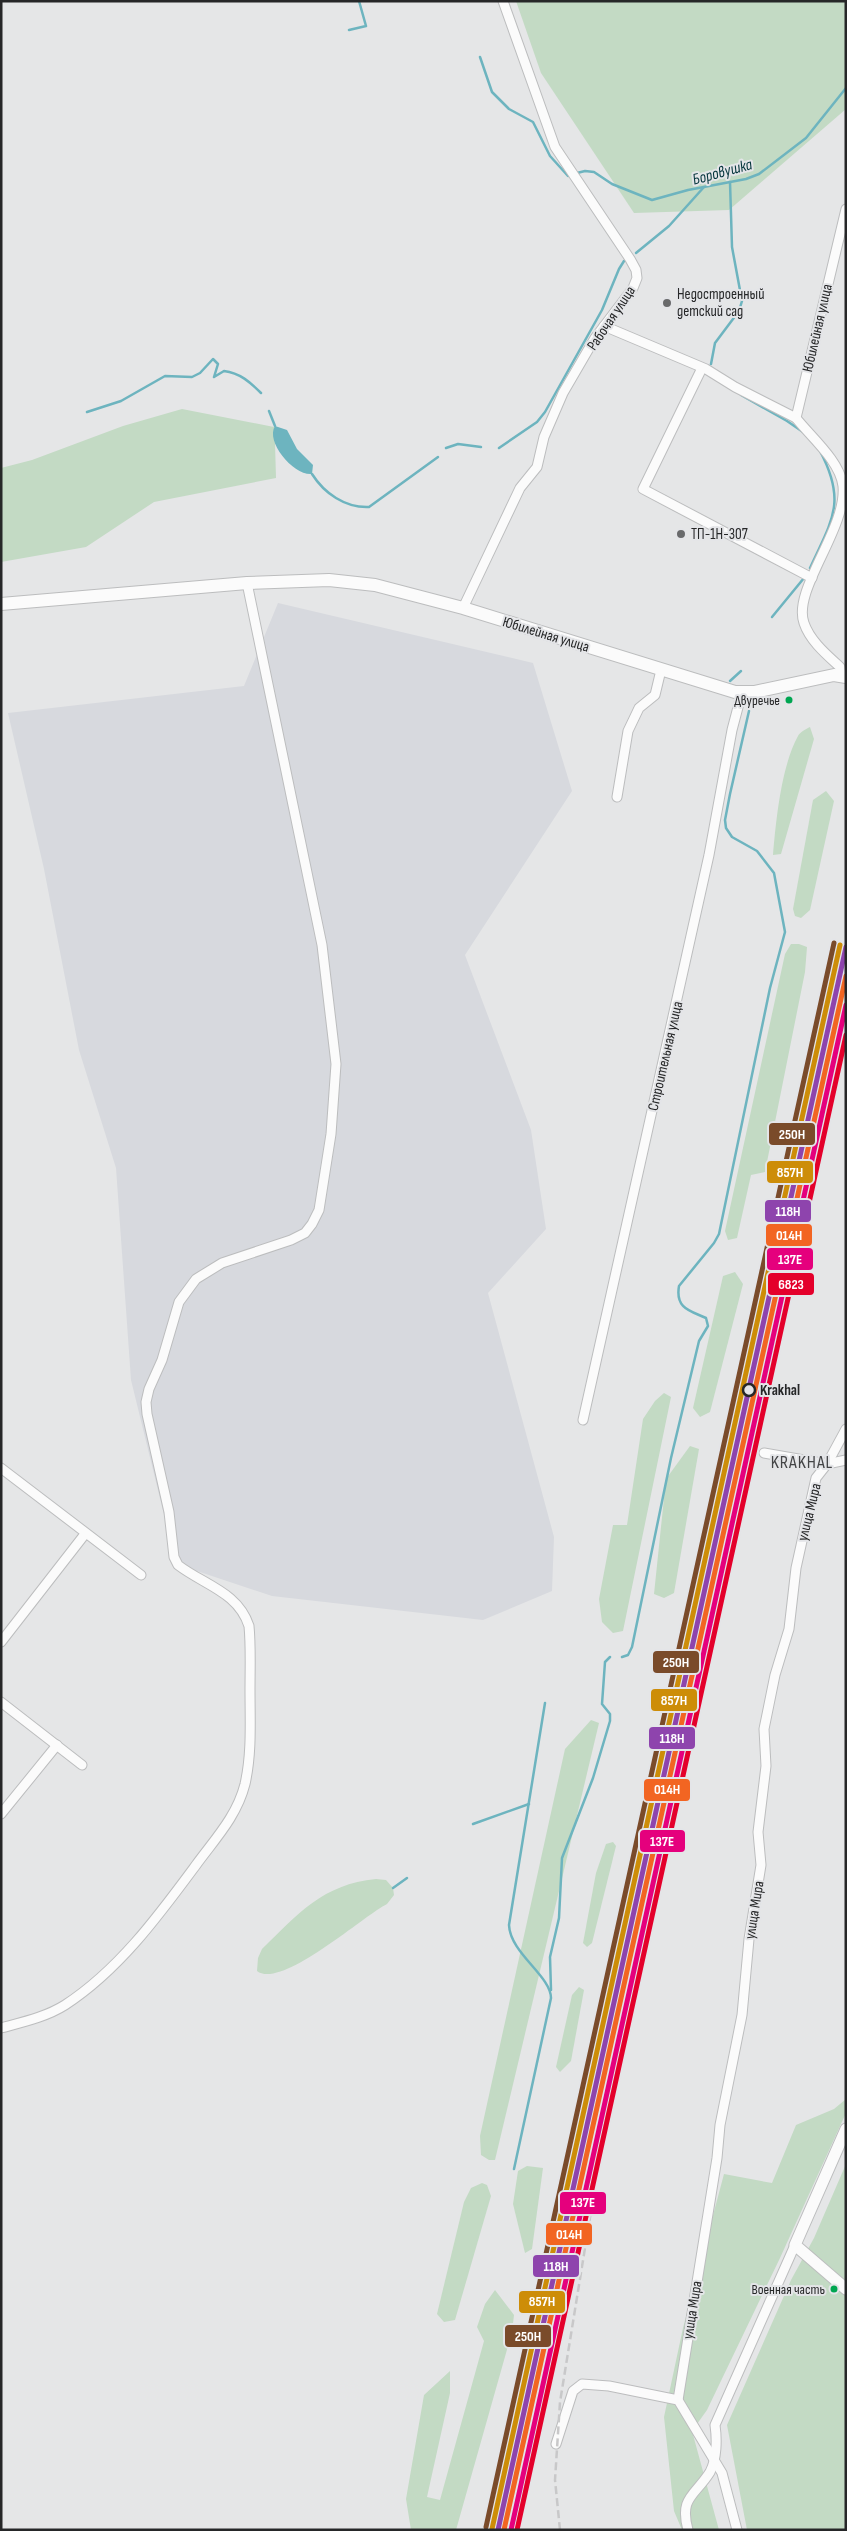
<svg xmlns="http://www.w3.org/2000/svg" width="847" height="2531" font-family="'Sofia Sans Condensed',sans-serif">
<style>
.built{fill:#d7d9de}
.green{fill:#c3dac4}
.water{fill:#6db4bf}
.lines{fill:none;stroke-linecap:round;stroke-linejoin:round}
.stream{stroke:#6db4bf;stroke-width:2.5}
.minor-casing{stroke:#bcbdbe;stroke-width:11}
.tertiary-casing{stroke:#bcbdbe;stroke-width:13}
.secondary-casing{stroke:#bcbdbe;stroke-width:14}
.minor{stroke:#fbfbfb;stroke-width:9}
.tertiary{stroke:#fbfbfb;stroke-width:11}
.secondary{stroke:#fbfbfb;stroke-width:12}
.rail{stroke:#c8c8c9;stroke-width:2.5;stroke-dasharray:8 4;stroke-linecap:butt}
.rail-1-casing{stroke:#e4e5e8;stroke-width:9}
.rail-2-casing{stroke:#e4e5e8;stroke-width:9}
.rail-3-casing{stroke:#e4e5e8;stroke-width:9}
.rail-4-casing{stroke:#e4e5e8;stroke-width:9}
.rail-5-casing{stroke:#e4e5e8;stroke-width:9}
.rail-6-casing{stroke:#e4e5e8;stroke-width:9}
.rail-1{stroke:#8e44ad;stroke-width:5}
.rail-2{stroke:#f26522;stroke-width:5}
.rail-3{stroke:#cd8d08;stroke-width:5}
.rail-4{stroke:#e5007d;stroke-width:5}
.rail-5{stroke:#7a4b2a;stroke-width:5}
.rail-6{stroke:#e4002b;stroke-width:5}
.poi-dot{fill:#696a6b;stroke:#e4e5e8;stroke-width:2}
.bus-dot{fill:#00a651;stroke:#e4e5e8;stroke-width:2}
.stop-dot{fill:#e4e5e8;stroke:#262728;stroke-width:2.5}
.labels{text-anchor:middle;stroke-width:4;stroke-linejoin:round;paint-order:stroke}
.bus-label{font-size:14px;fill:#262728;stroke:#e4e5e8;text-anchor:end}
.poi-label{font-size:15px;fill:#262728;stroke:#e4e5e8;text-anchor:start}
.street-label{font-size:15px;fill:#262728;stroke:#e4e5e8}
.stop-label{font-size:15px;font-weight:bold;fill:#262728;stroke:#e4e5e8;text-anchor:start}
.water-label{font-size:16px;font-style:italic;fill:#03343b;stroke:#e4e5e8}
.quarter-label{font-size:18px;letter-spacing:1px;fill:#434446;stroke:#e4e5e8}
.line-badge{stroke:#e4e5e8;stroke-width:2}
.badge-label{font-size:14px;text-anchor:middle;font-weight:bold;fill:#fff}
</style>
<rect width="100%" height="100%" fill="#e5e6e7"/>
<polygon class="built" points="278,603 533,663 572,791 465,955 531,1130 546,1229 488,1293 554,1537 552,1591 483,1620 272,1596 176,1564 131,1380 116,1168 79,1050 44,869 8,713 244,686"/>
<g class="green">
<polygon points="516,1 846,1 846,109 729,210 634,213 541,73"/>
<polygon points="182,409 279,428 275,443 276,478 154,502 86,547 1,562 1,468 32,460 123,426"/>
<path d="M810 727 814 739 781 854 773 855C776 821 781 767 798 736 800 732 806 729 810 727Z"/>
<polygon points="826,791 834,801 810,910 801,918 795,916 793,909 813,800"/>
<polygon points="791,944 799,944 807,947 805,972 765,1172 751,1175 737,1238 728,1240 725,1231 785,954"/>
<polygon points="735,1272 743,1284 710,1412 700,1417 693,1408 723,1276"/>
<polygon points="664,1393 671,1397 623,1631 613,1633 602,1622 599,1599 613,1525 627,1525 643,1419 655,1401"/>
<polygon points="690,1446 699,1449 674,1593 664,1598 654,1594 666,1479"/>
<polygon points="591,1720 599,1723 495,2160 489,2160 481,2155 480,2136 565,1749"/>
<polygon points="613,1842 616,1846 592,1943 587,1947 583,1943 596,1873 606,1844"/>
<path d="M376 1879 386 1880 393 1888 394 1895 387 1904C363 1916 281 1990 257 1971L258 1958 262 1949C298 1914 323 1884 376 1879Z"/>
<polygon points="579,1987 584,1990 571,2061 560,2072 556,2067 572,1995"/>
<polygon points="846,2099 846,2113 780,2258 707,2410 692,2431 719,2530 682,2530 674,2511 664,2417 683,2328 724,2174 772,2183 796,2125 834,2109"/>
<polygon points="846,2164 846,2530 747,2530 727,2425 791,2280 814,2238"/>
<polygon points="527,2166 543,2168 532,2249 525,2253 513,2204 518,2171"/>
<polygon points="482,2183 487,2185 491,2196 455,2320 444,2322 437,2314 464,2202 471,2188"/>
<polygon points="495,2290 514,2315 512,2332 456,2530 411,2530 406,2499 424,2395 450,2371 450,2393 427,2497 440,2500 484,2341 477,2327 485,2304"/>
</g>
<path class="water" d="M275 426 287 430 297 449 313 465 312 474C294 476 265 442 275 426Z"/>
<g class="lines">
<g class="stream">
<polyline points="349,30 366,26 359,1"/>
<polyline points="480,57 492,92 509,109 533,122 550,156 568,176"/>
<polyline points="577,173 585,171 594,172 612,184 652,200 688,190 746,179 759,174 806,138 846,88"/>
<polyline points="636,253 669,226 704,187"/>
<polyline points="711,364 715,343 739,311 742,301 732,247 730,182"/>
<polyline points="741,395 787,421 803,432"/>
<polyline points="269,411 275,426"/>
<path d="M87 412 121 401 165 376 192 377 200 373 213 359 218 364 214 377 224 371C240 373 250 382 261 393"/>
<polyline points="446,448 458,444 481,447"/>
<polyline points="499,448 537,422 545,412 602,310 619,269 624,261"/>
<path d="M312 474C324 493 345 508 369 507L438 457"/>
<path d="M810 568C832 520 847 502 820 451"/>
<polyline points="772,617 804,578"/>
<polyline points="730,681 741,671"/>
<path d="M622 1657 628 1655 632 1647 671 1458 699 1341 708 1326 706 1318C691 1311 675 1309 679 1286L714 1243 719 1234 770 988 785 932 774 873 757 851 732 837 726 828 725 820 730 794 749 711"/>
<polyline points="473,1824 529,1804"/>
<polyline points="393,1888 407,1878"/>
<polyline points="551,1990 550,1957 559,1918 562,1858 593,1778 610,1721 610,1714 602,1704 605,1662 610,1657"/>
<path d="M514 2169 551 1998C551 1976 510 1953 509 1925L545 1703"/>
</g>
<defs>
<g id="minor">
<polyline points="604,326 706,369 735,387 796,418"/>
<polyline points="702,368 643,489 812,578"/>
<polyline points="463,608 520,488 537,467 544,437 563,393 595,338 633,288 637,278 636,270 630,259 555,147 503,1"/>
<path d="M841 676 840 667C827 655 810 641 804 623 792 590 847 529 843 486 840 461 811 437 796 418L846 209"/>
<polyline points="617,797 628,731 639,708 655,695 661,670"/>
<polyline points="583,1420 709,855 732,730 742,692"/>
<polyline points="764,1453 827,1464 846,1460"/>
<polyline points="1,1468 141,1575"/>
<polyline points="1,1642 85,1534"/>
<polyline points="1,1702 82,1765"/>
<polyline points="1,1814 57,1745"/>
<path d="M1 2028C23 2022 46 2017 65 2005 119 1970 159 1915 196 1865 215 1839 237 1816 245 1784 252 1753 250 1721 250 1690 250 1669 251 1647 249 1626 238 1592 204 1585 178 1565L174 1557 169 1512 147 1414 146 1402 149 1389 162 1360 179 1302 196 1279 222 1263 291 1240 305 1233 312 1224 319 1210 331 1134 336 1064 322 945 247 583"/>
<polyline points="678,2400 717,2158 720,2125 742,2015 749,1939 761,1865 758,1832 766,1766 764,1729 775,1675 789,1629 796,1568 816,1478 827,1464 846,1429"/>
<polyline points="556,2444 573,2391 582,2384 609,2386 678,2400 722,2473 737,2530"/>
<path d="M688 2530C679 2497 695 2496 710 2472 717 2459 717 2439 715 2425L795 2245"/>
</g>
<polyline id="tertiary" points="846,2129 795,2245 846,2289"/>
<polyline id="secondary" points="1,604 247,583 329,580 375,585 463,608 735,692 754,692 834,675 846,677"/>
</defs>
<use href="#minor" class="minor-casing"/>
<use href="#tertiary" class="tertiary-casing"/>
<use href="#secondary" class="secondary-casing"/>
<use href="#minor" class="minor"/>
<use href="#tertiary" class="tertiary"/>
<use href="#secondary" class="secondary"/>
<g class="rail">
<polyline points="501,2446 531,2314"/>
<polyline points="560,2530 555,2480 560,2402 605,2125"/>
</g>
<defs>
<polyline id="rail-1" points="498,2530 846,947"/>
<polyline id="rail-2" points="504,2530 846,976"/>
<polyline id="rail-3" points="492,2529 840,945"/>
<polyline id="rail-4" points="511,2530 846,1005"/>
<polyline id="rail-5" points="486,2527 834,943"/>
<polyline id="rail-6" points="517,2530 846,1035"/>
</defs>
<use href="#rail-1" class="rail-1-casing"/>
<use href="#rail-2" class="rail-2-casing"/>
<use href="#rail-3" class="rail-3-casing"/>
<use href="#rail-4" class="rail-4-casing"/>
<use href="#rail-5" class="rail-5-casing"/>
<use href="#rail-6" class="rail-6-casing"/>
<use href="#rail-1" class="rail-1"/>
<use href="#rail-2" class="rail-2"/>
<use href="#rail-3" class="rail-3"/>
<use href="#rail-4" class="rail-4"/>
<use href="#rail-5" class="rail-5"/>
<use href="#rail-6" class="rail-6"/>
</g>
<g class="poi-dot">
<circle cx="667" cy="303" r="5"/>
<circle cx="681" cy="534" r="5"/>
</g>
<g class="bus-dot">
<circle cx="789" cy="700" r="4.5"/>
<circle cx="834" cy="2289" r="4.5"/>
</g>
<circle class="stop-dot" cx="749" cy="1390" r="6"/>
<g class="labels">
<g class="bus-label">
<text x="780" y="705">Двуречье</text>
<text x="825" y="2294">Военная часть</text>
</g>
<g class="poi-label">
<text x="677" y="299">Недостроенный<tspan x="677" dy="17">детский сад</tspan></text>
<text x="691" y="539">ТП-1Н-307</text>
</g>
<g class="street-label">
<text transform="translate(611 318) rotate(-56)" y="5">Рабочая улица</text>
<text transform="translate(817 328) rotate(-77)" y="5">Юбилейная улица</text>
<text transform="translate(546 634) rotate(17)" y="5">Юбилейная улица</text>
<text transform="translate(665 1056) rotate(-77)" y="5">Строительная улица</text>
<text transform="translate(809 1512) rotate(-76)" y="5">улица Мира</text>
<text transform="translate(754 1910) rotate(-81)" y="5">улица Мира</text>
<text transform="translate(692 2310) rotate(-81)" y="5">улица Мира</text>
</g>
<g class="stop-label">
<text x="760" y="1395">Krakhal</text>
</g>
<g class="water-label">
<text transform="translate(722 171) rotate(-15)" y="6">Боровушка</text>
</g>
<g class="quarter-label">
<text x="802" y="1468">KRAKHAL</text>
</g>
</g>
<g class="line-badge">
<rect x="768" y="1122" width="48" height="24" rx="5" fill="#7a4b2a"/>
<rect x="766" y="1160" width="48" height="24" rx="5" fill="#cd8d08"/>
<rect x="764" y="1199" width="48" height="24" rx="5" fill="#8e44ad"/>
<rect x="765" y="1223" width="48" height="24" rx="5" fill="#f26522"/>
<rect x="766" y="1247" width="48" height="24" rx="5" fill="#e5007d"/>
<rect x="767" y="1272" width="48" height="24" rx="5" fill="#e4002b"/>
<rect x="652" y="1650" width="48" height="24" rx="5" fill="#7a4b2a"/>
<rect x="650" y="1688" width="48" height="24" rx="5" fill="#cd8d08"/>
<rect x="648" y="1726" width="48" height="24" rx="5" fill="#8e44ad"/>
<rect x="643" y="1778" width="48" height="24" rx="5" fill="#f26522"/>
<rect x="639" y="1829" width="47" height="24" rx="5" fill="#e5007d"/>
<rect x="559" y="2191" width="48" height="24" rx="5" fill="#e5007d"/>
<rect x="545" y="2222" width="48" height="24" rx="5" fill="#f26522"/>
<rect x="532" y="2254" width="48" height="24" rx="5" fill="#8e44ad"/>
<rect x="518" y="2290" width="48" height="24" rx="5" fill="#cd8d08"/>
<rect x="504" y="2324" width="48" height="24" rx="5" fill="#7a4b2a"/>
</g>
<g class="badge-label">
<text x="792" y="1139">250Н</text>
<text x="790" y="1177">857Н</text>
<text x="788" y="1216">118Н</text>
<text x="789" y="1240">014Н</text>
<text x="790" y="1264">137Е</text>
<text x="791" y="1289">6823</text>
<text x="676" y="1667">250Н</text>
<text x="674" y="1705">857Н</text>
<text x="672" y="1743">118Н</text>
<text x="667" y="1794">014Н</text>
<text x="662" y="1846">137Е</text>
<text x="583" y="2207">137Е</text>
<text x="569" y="2239">014Н</text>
<text x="556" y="2271">118Н</text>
<text x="542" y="2306">857Н</text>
<text x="528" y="2341">250Н</text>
</g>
<rect width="847" height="2531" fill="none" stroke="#262728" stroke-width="5"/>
</svg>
